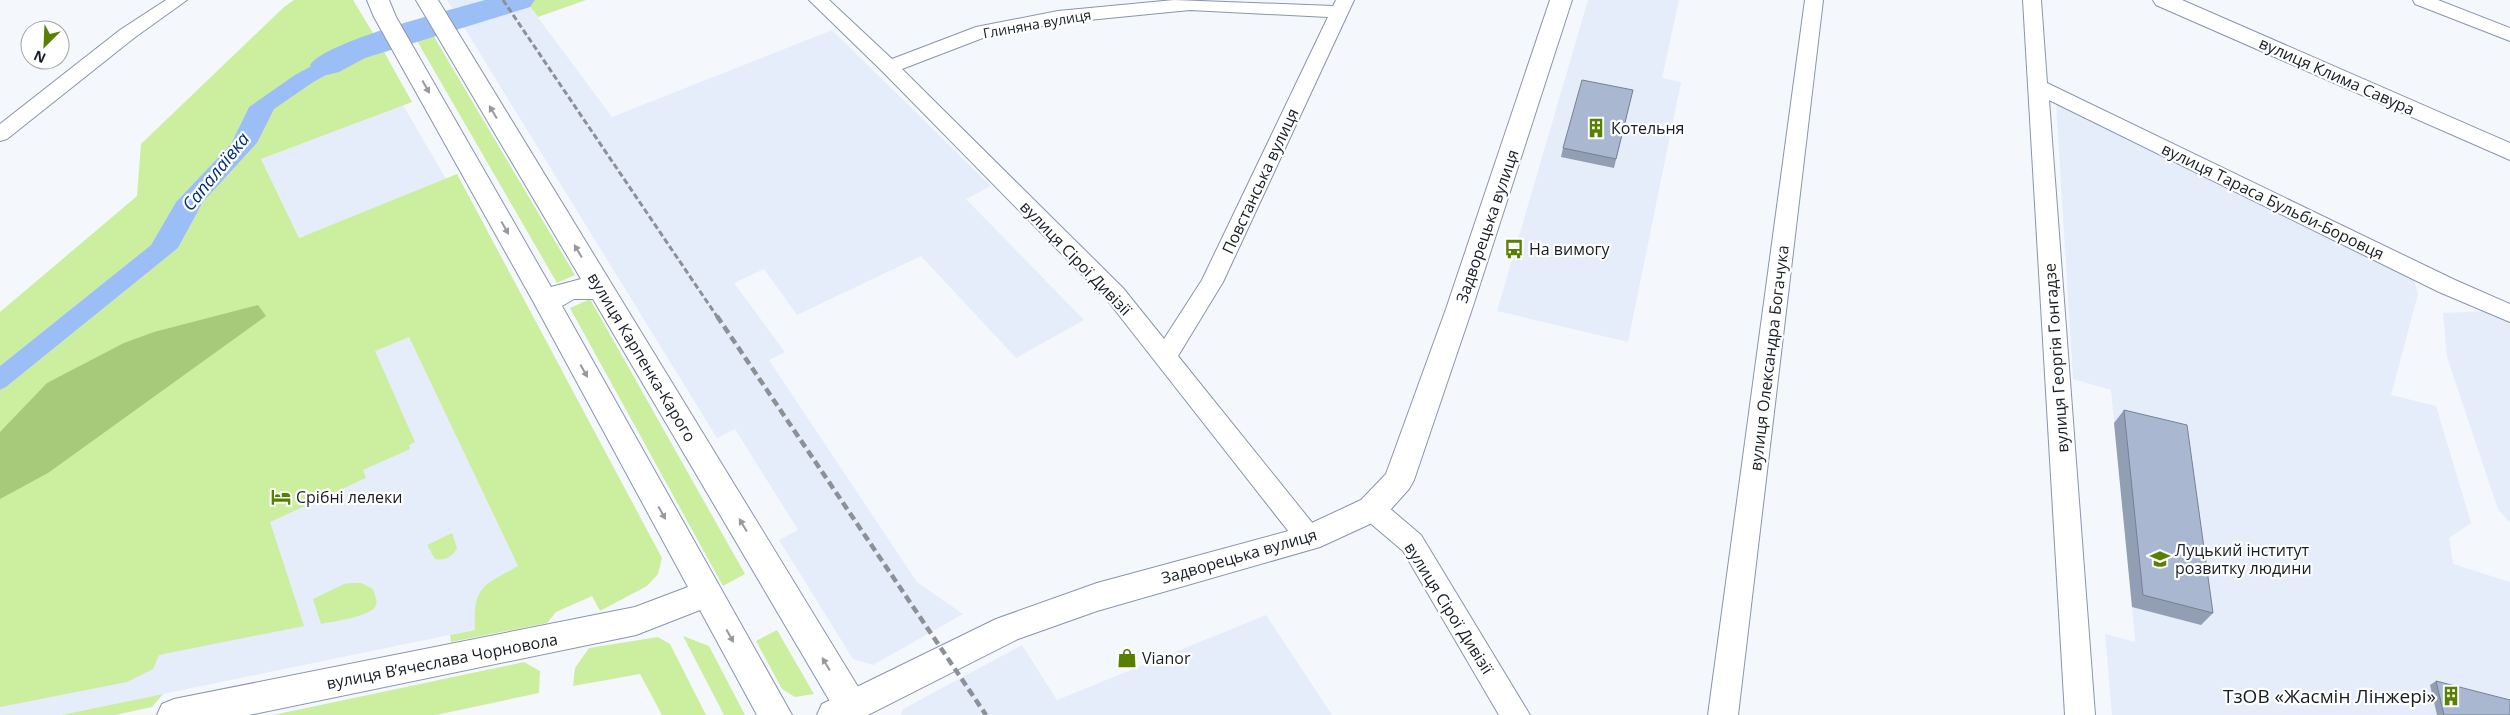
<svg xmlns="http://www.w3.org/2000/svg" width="2510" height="715" font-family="'Open Sans',sans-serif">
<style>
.built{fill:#e5edfa}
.green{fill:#cbee9f}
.forest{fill:#a6c97a}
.water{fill:#9cbef7}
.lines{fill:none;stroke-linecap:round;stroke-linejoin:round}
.river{fill:#9cbef7;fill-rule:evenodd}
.minor-casing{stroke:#8895ad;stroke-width:2}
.tertiary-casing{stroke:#8895ad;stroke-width:2}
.secondary-casing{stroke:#8895ad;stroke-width:2}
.minor{fill:#fff;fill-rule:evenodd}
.tertiary{fill:#fff;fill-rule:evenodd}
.secondary{fill:#fff;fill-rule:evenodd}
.rail-far1{stroke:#8c9198;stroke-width:3;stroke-dasharray:6 3;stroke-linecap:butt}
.rail{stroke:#8c9198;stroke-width:4.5;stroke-dasharray:8 4.5;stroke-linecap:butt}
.wall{fill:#919eb3}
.building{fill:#a9b8d0;stroke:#768192}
.oneway{fill:#97999d}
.labels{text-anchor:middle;stroke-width:4.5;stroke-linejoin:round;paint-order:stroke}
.far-street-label{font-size:14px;fill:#171d25;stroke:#fff}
.street-label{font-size:16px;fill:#171d25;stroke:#fff}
.poi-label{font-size:16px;fill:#171d25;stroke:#fff;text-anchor:start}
.water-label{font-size:18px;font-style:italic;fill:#002e7d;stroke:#fff}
.near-poi-label{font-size:19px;fill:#171d25;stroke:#fff;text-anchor:end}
</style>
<rect width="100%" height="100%" fill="#f4f8fd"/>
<g class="built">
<polygon points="447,0 525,0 612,117 832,30 991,186 966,199 1084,320 1016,358 921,256 797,315 764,269 734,283 785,352 769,360 917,582 963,614 873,665 853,659 779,540 798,530 735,429 717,438"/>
<polygon points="1588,0 1679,0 1662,78 1681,82 1628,342 1497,311"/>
<polygon points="2056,103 2414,280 2418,294 2391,395 2436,406 2471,523 2449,538 2453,564 2510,582 2510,715 2112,715 2105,634 2135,642 2132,607 2111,390 2073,379"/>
<polygon points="403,105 446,179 299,238 261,159"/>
<polygon points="388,292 518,566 527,619 61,715 0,715 0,548"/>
<polygon points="2487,311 2510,322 2510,523 2498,509 2447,357 2443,313"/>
<polygon points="1266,615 1332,715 901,715 903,709 1022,645 1057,700"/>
</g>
<g class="green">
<polygon points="294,0 353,0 376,38 348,46 249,107 231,144 176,202 151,245 0,366 0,312 137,196 141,144 284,7"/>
<polygon points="525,0 586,0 538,17"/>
<polygon points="433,35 575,275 557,283 417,41"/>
<path d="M383 50 412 102 261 159 299 238 457 174 662 558 658 574 647 586 600 611 592 596 556 612 547 623 451 642 450 635 475 630C473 585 483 586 518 566L409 337 375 351 415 442 409 445 410 449 363 470 366 478 270 522 304 626 159 655 153 669 127 682 0 707V390L6 387 178 248 203 202 257 143 273 109 312 83 358 57Z"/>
<polygon points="590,299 745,574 723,586 570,308"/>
<path d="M452 533 457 548C452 557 445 561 435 559L427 545Z"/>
<path d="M353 583H361L373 589C374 594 378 600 376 605 372 617 333 621 321 624L313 599 344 584Z"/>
<polygon points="777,630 814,694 795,697 782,689 756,641"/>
<polygon points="683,636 709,646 745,715 724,715"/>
<polygon points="658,637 670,644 706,715 662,715 640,674 573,686 575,668 589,648"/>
<polygon points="524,662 540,671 539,693 436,715 273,715"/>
<polygon points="163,694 152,707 115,715 61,715"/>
</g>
<polygon class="forest" points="258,305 266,316 48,473 0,499 0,432 47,383 124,343 154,332"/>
<polygon class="water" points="376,38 383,50 358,57 312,83 274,109 257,143 203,202 178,248 6,387 0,390 0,366 151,245 176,202 231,144 249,107 295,75 348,46"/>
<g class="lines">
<path class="river" d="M485 0H535L530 7 365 58 339 72 327 75 315 72 310 65C326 41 451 10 485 0Z"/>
<defs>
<g id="minor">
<polygon points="166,0 187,0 134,38 7,139 0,141 0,124 120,30"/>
<path d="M809 0H829L892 59 976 27 1058 11 1174 0 1333 6 1336 0H1354L1223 282 1178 356 1318 530 1322 538 1318 546 1309 549 1300 546 1107 300 882 71ZM1190 10 1328 17 1202 280 1164 339 1123 288 902 69 988 36 1058 23Z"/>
<polygon points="1805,0 1823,0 1738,715 1708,715"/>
<polygon points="2023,0 2041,0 2047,83 2455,280 2510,304 2510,322 2439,292 2049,100 2095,715 2065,715"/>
<polygon points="2413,0 2438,0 2510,28 2510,41 2415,4"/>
<polygon points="1372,498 1381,501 1421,535 1530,715 1499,715 1403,551 1363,517 1359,509 1363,501"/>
</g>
<g id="tertiary">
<polygon points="367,0 389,0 396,17 551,287 581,279 416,0 438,0 863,695 868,706 864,715 838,715 593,299 574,299 562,306 792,715 757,715 700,610 636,635 249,715 157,715 162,704 174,699 635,607 688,587 534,303 374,17"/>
<polygon points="2153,0 2182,0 2510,143 2510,160 2156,5"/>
</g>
<polygon id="secondary" points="1550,0 1572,0 1472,309 1414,480 1409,489 1383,518 1320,547 1097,611 1018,639 868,715 817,715 822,704 996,619 1097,583 1303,527 1361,500 1386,474 1446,309"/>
</defs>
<use href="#minor" class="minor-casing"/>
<use href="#tertiary" class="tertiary-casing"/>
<use href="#secondary" class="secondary-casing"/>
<use href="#minor" class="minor"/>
<use href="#tertiary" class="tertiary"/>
<use href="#secondary" class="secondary"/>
<polyline class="rail-far1" points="503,0 718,318"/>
<polyline class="rail" points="717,316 986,715"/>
</g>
<g class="wall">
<polygon points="1633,90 1614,168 1561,157 1563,148"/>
<polygon points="2124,410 2213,613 2201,625 2132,607 2114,423"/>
<polygon points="2436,681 2510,715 2437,715 2430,685"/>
</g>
<g class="building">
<polygon points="1582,80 1633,90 1616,159 1563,148"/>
<polygon points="2124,410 2187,425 2213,613 2143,595"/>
<polygon points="2436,681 2510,700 2510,715 2444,715"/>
</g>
<defs><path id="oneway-solid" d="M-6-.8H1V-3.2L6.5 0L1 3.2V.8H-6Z" transform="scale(1.25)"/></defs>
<g class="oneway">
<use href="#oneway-solid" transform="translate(426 87) rotate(61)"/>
<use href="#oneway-solid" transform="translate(493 112) rotate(-121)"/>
<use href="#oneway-solid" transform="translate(505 228) rotate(61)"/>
<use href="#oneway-solid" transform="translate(578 251) rotate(-121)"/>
<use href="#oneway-solid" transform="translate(584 371) rotate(61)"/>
<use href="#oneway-solid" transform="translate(662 513) rotate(61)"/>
<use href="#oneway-solid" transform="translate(743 525) rotate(-121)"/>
<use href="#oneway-solid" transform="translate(730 636) rotate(61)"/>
<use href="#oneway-solid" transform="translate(826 664) rotate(-121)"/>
</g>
<defs>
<symbol id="building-bare" viewBox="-9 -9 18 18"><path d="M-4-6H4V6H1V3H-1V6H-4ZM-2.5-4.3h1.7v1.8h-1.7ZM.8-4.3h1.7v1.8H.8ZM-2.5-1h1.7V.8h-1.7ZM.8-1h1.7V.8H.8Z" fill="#577f00" stroke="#fff" stroke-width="2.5" paint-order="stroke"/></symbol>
<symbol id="bus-bare" viewBox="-9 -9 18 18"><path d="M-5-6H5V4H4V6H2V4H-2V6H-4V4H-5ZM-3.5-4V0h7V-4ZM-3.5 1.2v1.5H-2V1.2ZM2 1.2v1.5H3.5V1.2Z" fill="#577f00" stroke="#fff" stroke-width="2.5" paint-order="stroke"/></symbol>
<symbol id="hotel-bare" viewBox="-9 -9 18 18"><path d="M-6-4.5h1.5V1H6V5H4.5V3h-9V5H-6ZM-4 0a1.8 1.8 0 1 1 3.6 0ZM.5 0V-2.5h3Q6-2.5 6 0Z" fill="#577f00" stroke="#fff" stroke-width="2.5" paint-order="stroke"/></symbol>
<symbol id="university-bare" viewBox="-9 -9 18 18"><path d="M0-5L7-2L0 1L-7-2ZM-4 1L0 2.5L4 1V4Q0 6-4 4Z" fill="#577f00" stroke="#fff" stroke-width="2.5" paint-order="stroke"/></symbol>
<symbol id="shop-bare" viewBox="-9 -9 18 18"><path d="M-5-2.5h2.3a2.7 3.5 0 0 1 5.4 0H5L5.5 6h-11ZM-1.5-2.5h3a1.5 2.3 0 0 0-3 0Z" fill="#577f00" stroke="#fff" stroke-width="2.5" paint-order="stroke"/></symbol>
</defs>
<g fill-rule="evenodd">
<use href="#building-bare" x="1582" y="114" width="28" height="28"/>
<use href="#bus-bare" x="1500" y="235" width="28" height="28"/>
<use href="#hotel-bare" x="267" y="483" width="28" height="28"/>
<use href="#university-bare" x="2146" y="545" width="28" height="28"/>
<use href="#shop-bare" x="1113" y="644" width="28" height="28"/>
<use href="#building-bare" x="2437" y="682" width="28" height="28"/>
</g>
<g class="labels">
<g class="far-street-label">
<text transform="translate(1037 24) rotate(-10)" y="5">Глиняна вулиця</text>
</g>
<g class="street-label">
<text transform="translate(2337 76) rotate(24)" y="6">вулиця Клима Савура</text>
<text transform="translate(1260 181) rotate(-65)" y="6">Повстанська вулиця</text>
<text transform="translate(2273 201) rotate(26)" y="6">вулиця Тараса Бульби-Боровця</text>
<text transform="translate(1487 226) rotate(-71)" y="6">Задворецька вулиця</text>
<text transform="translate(1076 258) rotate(46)" y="6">вулиця Сірої Дивізії</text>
<text transform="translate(642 357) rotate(59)" y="6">вулиця Карпенка-Карого</text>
<text transform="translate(1769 358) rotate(-83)" y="6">вулиця Олександра Богачука</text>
<text transform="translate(2056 358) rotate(-94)" y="6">вулиця Георгія Гонгадзе</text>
<text transform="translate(1239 556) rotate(-16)" y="6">Задворецька вулиця</text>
<text transform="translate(1449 608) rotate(58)" y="6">вулиця Сірої Дивізії</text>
<text transform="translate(442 661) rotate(-11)" y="6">вулиця Вʼячеслава Чорновола</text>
</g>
<g class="poi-label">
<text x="1611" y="134">Котельня</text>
<text x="1529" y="255">На вимогу</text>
<text x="296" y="503">Срібні лелеки</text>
<text x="2175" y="556">Луцький інститут<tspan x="2175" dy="18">розвитку людини</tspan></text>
<text x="1142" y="664">Vianor</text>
</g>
<g class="water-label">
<text transform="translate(216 172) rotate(-51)" y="6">Сапалаївка</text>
</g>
<g class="near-poi-label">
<text x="2436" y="703">ТзОВ «Жасмін Лінжері»</text>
</g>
</g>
<g transform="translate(45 45) rotate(204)"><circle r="24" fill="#ffffff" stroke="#a2a5a8"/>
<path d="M0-4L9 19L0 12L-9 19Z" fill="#577f00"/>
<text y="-8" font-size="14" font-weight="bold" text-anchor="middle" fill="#171d25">N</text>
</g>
</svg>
